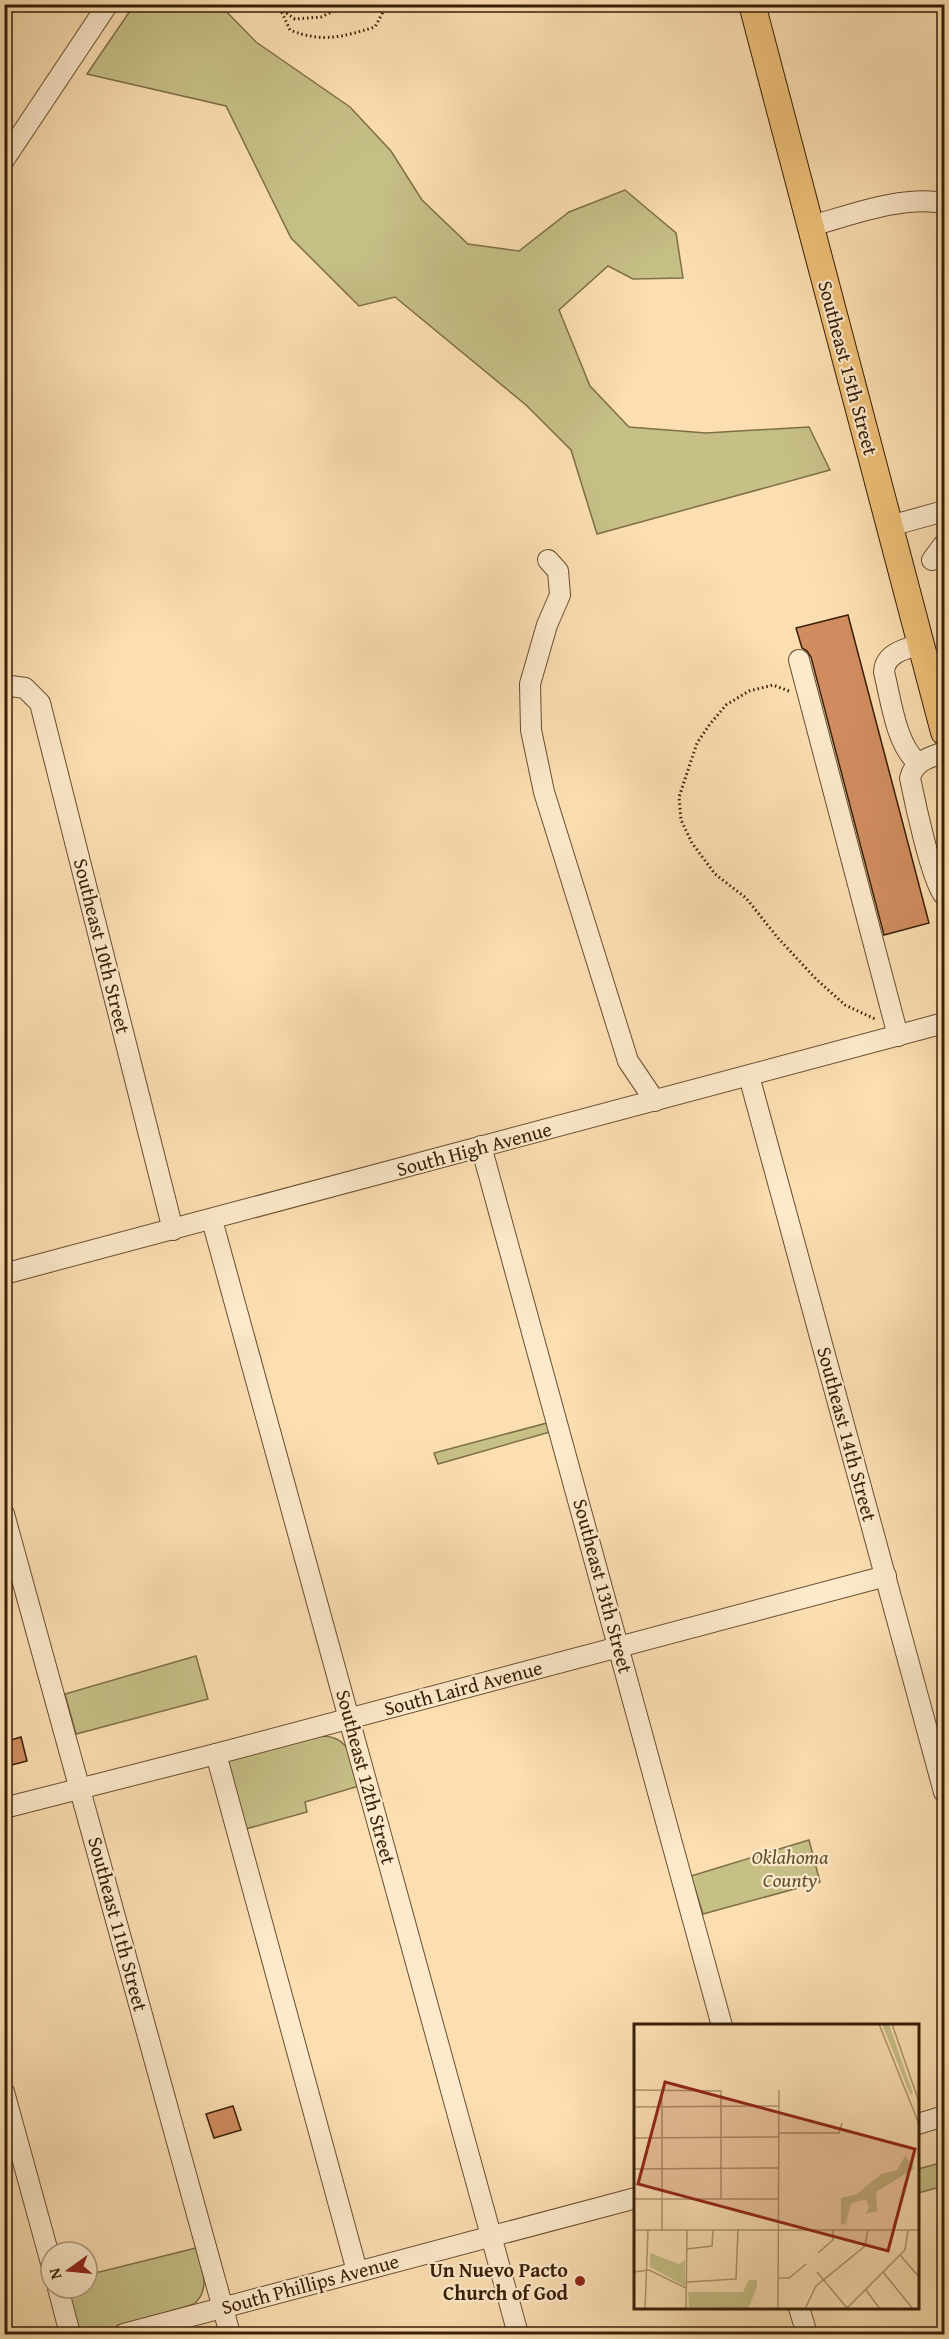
<svg xmlns="http://www.w3.org/2000/svg" width="949" height="2339" font-family="'Gentium Book Plus',serif">
<style>
.green{fill:#c6c087;stroke:#7e6f47;stroke-width:1.5}
.building{fill:#d18d60;stroke:#371e07;stroke-width:1.5}
.lines{fill:none;stroke-linecap:round;stroke-linejoin:round}
.minor-casing{stroke:#684e32;stroke-width:22}
.major-casing{stroke:#371e07;stroke-width:28}
.path{stroke:#371e07;stroke-width:3;stroke-dasharray:1.5 3;stroke-linecap:butt}
.minor{stroke:#fdeacc;stroke-width:20}
.major{stroke:#eec078;stroke-width:26}
.poi-dot{fill:#8f2418;stroke:#fdeacc;stroke-width:2}
.labels{text-anchor:middle;stroke-width:4.5;stroke-linejoin:round;paint-order:stroke}
.street-label{font-size:20px;fill:#371e07;stroke:#fdeacc}
.park-label{font-size:20px;font-style:italic;fill:#624f2d;stroke:#fdeacc}
.poi-label{font-size:20px;font-weight:bold;fill:#371e07;stroke:#fdeacc;text-anchor:end}
.inset-road{fill:none;stroke:#ad926d;stroke-width:1.5}
.view{fill:#8f2418;fill-opacity:0.15;stroke:#8f2418;stroke-width:3}
.inset-edge{fill:none;stroke:#371e07;stroke-width:3}
</style>
<rect width="100%" height="100%" fill="#fcdfb1"/>
<filter id="stains"><feTurbulence type="fractalNoise" baseFrequency=".00333" numOctaves="4"/><feColorMatrix values="0 0 0 0 .2 0 0 0 0 .09 0 0 0 0 .02 0 0 0 .5 -.17"/></filter>
<radialGradient id="worn" r=".72"><stop offset=".6" stop-color="#630" stop-opacity="0"/><stop offset="1" stop-color="#630" stop-opacity=".3"/></radialGradient>
<g class="green">
<polygon points="134,5 220,5 256,42 350,107 391,151 422,200 468,244 519,251 569,212 625,190 676,233 683,278 633,279 608,266 559,310 590,386 629,427 706,433 809,427 830,470 597,534 571,450 526,405 395,297 359,306 291,238 226,106 87,74"/>
<polygon points="547,1423 550,1432 438,1464 434,1453"/>
<polygon points="196,1656 208,1699 76,1734 65,1694"/>
<path d="M318 1736C352 1734 351 1760 359 1786L305 1802 307 1812 242 1830 223 1759Z"/>
<polygon points="809,1840 820,1882 703,1914 691,1876"/>
<polygon points="944,2162 944,2186 918,2193 918,2169"/>
<path d="M196 2248C201 2267 212 2289 194 2304L96 2334C72 2334 70 2307 64 2288H87V2275Z"/>
</g>
<g class="building">
<polygon points="848,615 929,923 884,935 811,657 807,651 802,648 796,628"/>
<polygon points="21,1737 27,1761 4,1767 4,1742"/>
<polygon points="233,2106 241,2130 214,2138 206,2114"/>
</g>
<g class="lines">
<defs>
<g id="minor">
<polyline points="4,160 108,4"/>
<path d="M811 226C851 215 903 195 944 203"/>
<polyline points="890,526 944,511"/>
<polyline points="548,560 558,571 560,595 547,625 530,684 531,730 544,792 628,1061 655,1101"/>
<polyline points="932,560 944,544"/>
<polyline points="799,660 898,1036"/>
<polyline points="4,685 25,688 40,703 173,1230"/>
<path d="M944 752C929 758 914 761 910 778 914 798 932 883 944 895"/>
<path d="M918 763C896 745 891 700 884 672 885 653 905 649 921 644"/>
<polyline points="749,1076 944,1792"/>
<polyline points="481,1146 722,2026"/>
<polyline points="212,1220 518,2334"/>
<polyline points="4,1274 944,1023"/>
<polyline points="4,1514 230,2334"/>
<polyline points="216,1754 357,2271"/>
<polyline points="4,1808 216,1754 886,1576"/>
<polyline points="4,2092 51,2263"/>
<polyline points="918,2124 944,2116"/>
<polyline points="58,2288 70,2334"/>
<polyline points="799,2308 807,2334"/>
<polyline points="124,2334 636,2198"/>
</g>
<polyline id="major" points="752,4 944,732"/>
</defs>
<use href="#minor" class="minor-casing"/>
<use href="#major" class="major-casing"/>
<g class="path">
<path d="M278 4 290 30C322 43 342 37 375 27L383 12 379 4"/>
<polyline points="279,8 295,19 321,17 348,4"/>
<polyline points="789,691 773,685 749,691 726,705 710,724 697,743 679,797 681,820 692,843 715,874 746,898 778,938 816,979 845,1005 875,1019"/>
</g>
<use href="#minor" class="minor"/>
<use href="#major" class="major"/>
</g>
<circle class="poi-dot" cx="580" cy="2281" r="6"/>
<g class="labels">
<g class="street-label">
<text transform="translate(848 368) rotate(75)" y="7">Southeast 15th Street</text>
<text transform="translate(102 946) rotate(76)" y="7">Southeast 10th Street</text>
<text transform="translate(474 1149) rotate(-15)" y="7">South High Avenue</text>
<text transform="translate(847 1434) rotate(75)" y="7">Southeast 14th Street</text>
<text transform="translate(603 1586) rotate(75)" y="7">Southeast 13th Street</text>
<text transform="translate(463 1688) rotate(-15)" y="7">South Laird Avenue</text>
<text transform="translate(366 1777) rotate(75)" y="7">Southeast 12th Street</text>
<text transform="translate(118 1924) rotate(75)" y="7">Southeast 11th Street</text>
<text transform="translate(310 2284) rotate(-15)" y="7">South Phillips Avenue</text>
</g>
<g class="park-label">
<text x="790" y="1864">Oklahoma<tspan x="790" dy="23">County</tspan></text>
</g>
<g class="poi-label">
<text x="568" y="2277">Un Nuevo Pacto<tspan x="568" dy="23">Church of God</tspan></text>
</g>
</g>
<g transform="translate(634 2024)">
<rect width="285" height="285" fill="#fcdfb1"/>
<path d="M248 0H255L279 70H276ZM271 132 281 144 242 168 243 187 232 190 235 183 232 176 223 177 217 180 212 199 207 201V174L223 170 247 150 263 146ZM16 229 45 240 51 236V262L16 243ZM115 256H123V263L114 285 55 283 54 268H109Z" fill="#c6c087"/>
<path class="inset-road" d="M245 0 285 100M258 0 285 78M0 66 87 67V175M28 66V206M0 83 145 82M145 109H205L208 99M0 114 145 113M0 145 145 144M0 175H145M0 206H285M53 225 78 222 79 206M184 229 199 216V205M266 231 285 253M0 248 15 246 52 264M183 248 213 284M249 248 279 285M144 254H155L172 240M53 258 102 255 104 205M232 266 246 285M213 284 271 226 274 206M11 285 14 206M52 285 53 206M144 285 145 66M171 285 182 262 231 222 234 205"/>
<path class="view" d="M31 58 281 125 254 227 4 160Z"/>
<rect width="285" height="285" class="inset-edge"/>
</g>
<rect width="949" height="2339" fill="none" stroke="#fcdfb1" stroke-width="24"/>
<rect x="6" y="6" width="937" height="2327" fill="none" stroke="#371e07" stroke-width="3"/>
<rect x="12" y="12" width="925" height="2315" fill="none" stroke="#371e07" stroke-width="1.5"/>
<g transform="translate(69 2270) rotate(255)"><circle r="28" fill="#fdeacc" stroke="#ae987d" stroke-width="1.5"/>
<path d="M0-4.5L10 22L0 15L-10 22Z" fill="#8f2418"/>
<text y="-9" font-size="16" font-weight="bold" text-anchor="middle" fill="#371e07">N</text>
</g>
<rect width="100%" height="100%" filter="url(#stains)"/>
<rect width="100%" height="100%" fill="url(#worn)"/>
</svg>
